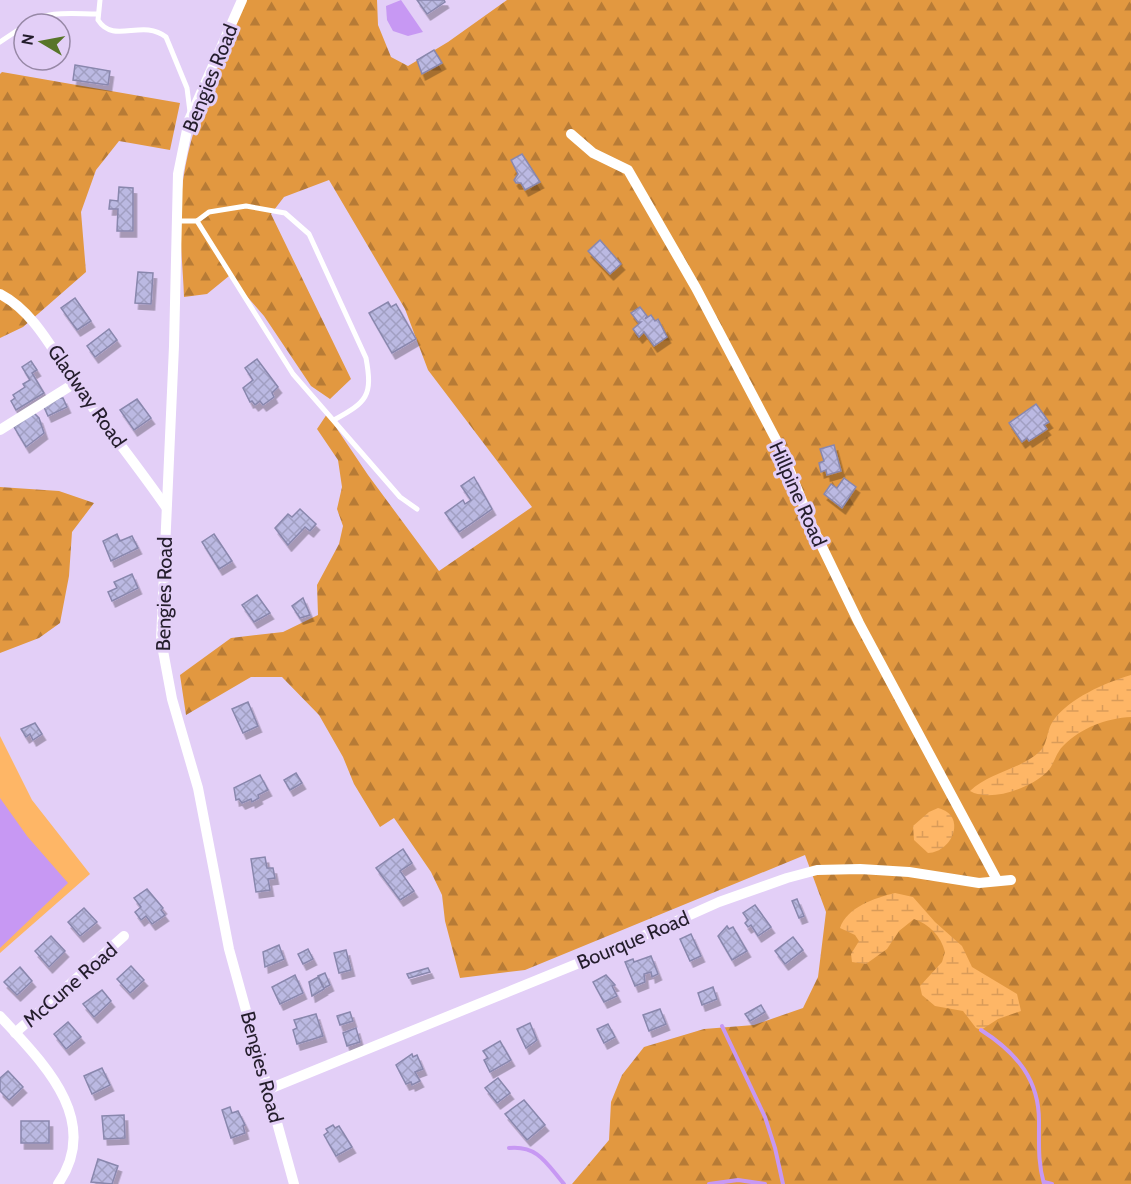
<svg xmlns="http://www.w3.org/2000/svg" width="1131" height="1184" font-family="Cabin,sans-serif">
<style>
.green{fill:#feb666}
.forest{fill:url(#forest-firs)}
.wetland{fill:url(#wetland-marsh)}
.water{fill:#c798f3}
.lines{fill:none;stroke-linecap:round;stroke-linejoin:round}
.stream{stroke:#c798f3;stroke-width:4}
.building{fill:url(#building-cross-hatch);stroke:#8987ad;stroke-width:1.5;filter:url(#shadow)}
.service{stroke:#fff;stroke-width:5}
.minor{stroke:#fff;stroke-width:10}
.labels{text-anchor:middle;stroke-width:6;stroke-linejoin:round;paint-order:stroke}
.street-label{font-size:20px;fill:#241d2c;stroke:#e3cff7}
</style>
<defs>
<pattern id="forest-firs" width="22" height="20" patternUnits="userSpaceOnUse" patternTransform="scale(1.5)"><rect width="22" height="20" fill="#e29840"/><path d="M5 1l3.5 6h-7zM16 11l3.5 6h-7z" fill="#b77b36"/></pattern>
<pattern id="wetland-marsh" width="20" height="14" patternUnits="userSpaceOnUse" patternTransform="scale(1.5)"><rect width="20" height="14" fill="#feb666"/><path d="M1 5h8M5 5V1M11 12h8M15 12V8" fill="none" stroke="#da9c59"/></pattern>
<pattern id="building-cross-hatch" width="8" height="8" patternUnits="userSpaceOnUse" patternTransform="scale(1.5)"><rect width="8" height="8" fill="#bbb9e2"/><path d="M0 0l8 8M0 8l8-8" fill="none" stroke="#a19fc2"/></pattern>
<filter id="shadow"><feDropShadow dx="3.5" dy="6" stdDeviation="0" flood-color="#0004"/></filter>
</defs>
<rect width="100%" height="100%" fill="#e3cff7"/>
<polygon class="green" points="0,736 32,800 90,874 0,953"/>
<g class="forest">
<path d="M245 0H377L378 25 391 57 408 66 448 42 507 0H1131V1184H572L609 1140 611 1102 622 1075 644 1047 704 1029 754 1025 803 1008 818 977 826 912 805 855 525 970 460 978 445 921 442 895 431 872 394 818 380 827 354 784 343 757 319 715 282 677H251L186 715 180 675 231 638 283 632 318 615 317 585 339 544 343 526 337 509 342 487 338 460 317 429 327 414 368 475 439 571 532 507 428 370 405 309 329 180 284 197 271 214 351 379 330 399 311 386 264 316 229 276 207 294 184 297C183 267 179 236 181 205 183 138 219 61 245 0Z"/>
<polygon points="2,72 180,103 170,150 119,141 96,170 81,212 86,272 23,327 0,338 0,74"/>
<polygon points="0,487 59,491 94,503 72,532 69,576 60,623 39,638 0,653"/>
</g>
<g class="wetland">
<path d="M1131 675V717C1107 718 1081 728 1064 745 1056 752 1054 765 1047 772 1031 788 990 803 970 791 989 773 1018 770 1038 753 1048 746 1046 731 1053 721 1069 698 1105 683 1131 675Z"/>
<path d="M938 808C967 815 953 852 928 853L914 840 913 826 929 812Z"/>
<path d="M895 893 913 897 935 922 962 946 972 967 1017 994 1021 1011 998 1019 981 1030 976 1028 963 1011 935 1006 922 995 920 986 942 962 945 952C941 936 929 924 914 919L899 931 887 949 866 964 852 962 851 954 859 941 855 935 840 928C847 907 875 898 895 893Z"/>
</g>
<g class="water">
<polygon points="401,0 423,32 408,36 393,31 387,20 386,6"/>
<polygon points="0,798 27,836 68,883 0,948"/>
</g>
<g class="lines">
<g class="stream">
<polyline points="722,1026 765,1117 775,1148 783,1184"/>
<path d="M981 1030C1017 1053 1040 1080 1039 1124 1039 1146 1038 1163 1044 1184"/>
<path d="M509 1148C538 1145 547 1164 564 1184"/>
<polyline points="1044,1182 1052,1184"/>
<polyline points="709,1184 738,1180 765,1184"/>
</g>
</g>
<g class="building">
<polygon points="417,0 444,0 445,2 427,14"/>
<polygon points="434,50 442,63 422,74 417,60"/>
<polygon points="75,65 110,71 108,85 73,80"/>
<polygon points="522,154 540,182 525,190 521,183 516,183 514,180 518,174 511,160"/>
<polygon points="119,187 133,188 133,231 117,231 118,209 109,209 110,200 118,201"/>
<polygon points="600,240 621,264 610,274 588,251"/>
<polygon points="138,272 153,273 151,304 135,303"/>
<polygon points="75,298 91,321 77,330 61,308"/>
<polygon points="388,302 391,307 396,304 416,339 392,353 369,313"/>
<polygon points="640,307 647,316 645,319 651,315 655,321 658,319 667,337 654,346 644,332 639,337 633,329 641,322 638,322 631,313"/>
<polygon points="109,329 117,340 95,357 87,346"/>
<polygon points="257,359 278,387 272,393 274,397 263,405 260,401 255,405 252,401 250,402 243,388 253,380 245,368"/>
<polygon points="31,361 37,370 32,373 44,393 16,410 11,401 15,398 13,395 25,387 23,384 30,380 22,367"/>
<polygon points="59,398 63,398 67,407 48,416 44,407"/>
<polygon points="137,399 151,418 134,430 120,410"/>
<polygon points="1036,404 1049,422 1044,425 1047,429 1029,441 1027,438 1022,442 1009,423"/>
<polygon points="33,412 39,418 44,433 26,447 14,427"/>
<polygon points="834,445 841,471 827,475 826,470 821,472 819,463 824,461 820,449"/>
<polygon points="474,477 492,509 459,532 445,513 463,500 465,504 471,500 461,486"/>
<polygon points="844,478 856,487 842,508 824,494 831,484 837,488"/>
<polygon points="300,509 316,524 310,531 305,527 288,545 275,528 288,514 292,517"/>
<polygon points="117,534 120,541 132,536 138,548 111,561 103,541"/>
<polygon points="214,534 232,561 219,569 202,542"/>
<polygon points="132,574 138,588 112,601 108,592 117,588 114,582"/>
<polygon points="257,595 270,613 254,622 242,605"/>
<polygon points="303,598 310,615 300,618 292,606"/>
<polygon points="248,702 258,726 243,733 232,709"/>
<polygon points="35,723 42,734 33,740 30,734 26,737 21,729"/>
<polygon points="296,773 302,783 290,790 284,780"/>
<polygon points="260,775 268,790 258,795 259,798 252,802 251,799 242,803 239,799 236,800 234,788"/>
<polygon points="403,849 412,863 400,871 414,891 400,900 376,868"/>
<polygon points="265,857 267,868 273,868 275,878 268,879 270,890 256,892 251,859"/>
<polygon points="147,889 163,908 161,910 165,915 152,924 146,916 141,920 135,912 141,907 134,898"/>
<polygon points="797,899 804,916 799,918 792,901"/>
<polygon points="755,905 771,927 758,936 751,925 748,927 745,923 748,920 743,913"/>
<polygon points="84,908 97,922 80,936 68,922"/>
<polygon points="727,926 729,929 733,927 747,951 732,960 718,936"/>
<polygon points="691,934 701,956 690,961 680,939"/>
<polygon points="51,936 65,951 49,967 35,951"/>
<polygon points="793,937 803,950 785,964 775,951"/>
<polygon points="279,945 284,959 265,967 263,952"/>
<polygon points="308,949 313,959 303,964 298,954"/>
<polygon points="346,950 351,970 339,973 334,953"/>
<polygon points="651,956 658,974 652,977 651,972 644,974 645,982 635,986 625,962 633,959 634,962"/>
<polygon points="131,966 144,980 130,993 117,979"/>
<polygon points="20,967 32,981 17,995 4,982"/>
<polygon points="428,968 430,972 409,978 407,974"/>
<polygon points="325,973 330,985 324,988 318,976"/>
<polygon points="295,975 303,993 280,1004 272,987"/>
<polygon points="606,975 615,985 612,986 617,996 604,1002 593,982"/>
<polygon points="318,977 324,989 312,996 309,982"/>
<polygon points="713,987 717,999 702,1005 698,993"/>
<polygon points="102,990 111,1001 94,1017 83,1004"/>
<polygon points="761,1005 765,1012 750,1021 745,1014"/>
<polygon points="660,1009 666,1024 649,1031 643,1015"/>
<polygon points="350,1012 353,1021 340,1025 337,1016"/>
<polygon points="316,1014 323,1036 297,1044 293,1030 297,1028 294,1020"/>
<polygon points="68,1022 81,1037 66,1049 54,1034"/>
<polygon points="530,1023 537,1040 526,1048 517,1029"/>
<polygon points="608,1024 615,1037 604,1043 597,1029"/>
<polygon points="356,1028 360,1042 347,1046 343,1033"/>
<polygon points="500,1041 511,1060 490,1072 484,1060 488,1058 483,1051"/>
<polygon points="412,1054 413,1057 417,1055 423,1069 415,1072 420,1081 412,1085 411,1082 406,1084 396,1065"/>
<polygon points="102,1068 110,1085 92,1094 84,1076"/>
<polygon points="8,1071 23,1087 9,1100 0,1091 0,1078"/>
<polygon points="498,1078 510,1093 497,1103 485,1088"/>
<polygon points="524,1100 545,1125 527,1140 505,1114"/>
<polygon points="230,1107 232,1113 238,1111 245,1125 243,1126 245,1133 231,1138 222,1110"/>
<polygon points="124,1115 125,1138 104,1139 102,1116"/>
<rect x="21" y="1121" width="28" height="22"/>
<polygon points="333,1125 335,1128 339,1126 352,1147 336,1156 324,1135 328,1132 326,1129"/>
<polygon points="98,1159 118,1166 112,1184 91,1182"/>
</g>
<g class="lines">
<g class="service">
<path d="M100 0 98 20C114 45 142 18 166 37L187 88 190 112"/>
<path d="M26 24C47 10 73 14 97 14"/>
<polyline points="0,42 24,26"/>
<polyline points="177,221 197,221 293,374 400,497 417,509"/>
<path d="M197 221 209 212 246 206 285 213 309 234 366 358C373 396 367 402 334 420"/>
</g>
<g class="minor">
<polyline points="242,0 189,120 178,174 174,346 161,640 172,699 198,788 229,949 294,1184"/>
<polyline points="571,134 593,153 628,170 696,288 782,451 812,526 859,623 997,880"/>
<path d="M0 294C35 312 54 353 76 384 105 426 137 465 166 507"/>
<polyline points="0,430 75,383"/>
<path d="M0 1016C41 1061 103 1119 58 1184"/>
<polyline points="15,1033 124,936"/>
<polyline points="269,1089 616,948 719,902 787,878 817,870 860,869 909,872 979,883 1011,880"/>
</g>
</g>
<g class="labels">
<g class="street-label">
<text transform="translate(210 78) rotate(-68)" y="7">Bengies Road</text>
<text transform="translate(87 396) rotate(55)" y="7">Gladway Road</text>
<text transform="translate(798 494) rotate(66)" y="7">Hillpine Road</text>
<text transform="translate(164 594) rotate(-89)" y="7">Bengies Road</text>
<text transform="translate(633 940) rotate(-23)" y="7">Bourque Road</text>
<text transform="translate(70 985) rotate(-41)" y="7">McCune Road</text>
<text transform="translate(262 1067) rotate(75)" y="7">Bengies Road</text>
</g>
</g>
<g transform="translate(42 42) rotate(280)"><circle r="28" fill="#e3cff7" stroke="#9788a6" stroke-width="1.5"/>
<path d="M0-4.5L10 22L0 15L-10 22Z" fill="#587529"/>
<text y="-9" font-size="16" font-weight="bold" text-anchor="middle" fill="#241d2c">N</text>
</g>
</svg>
